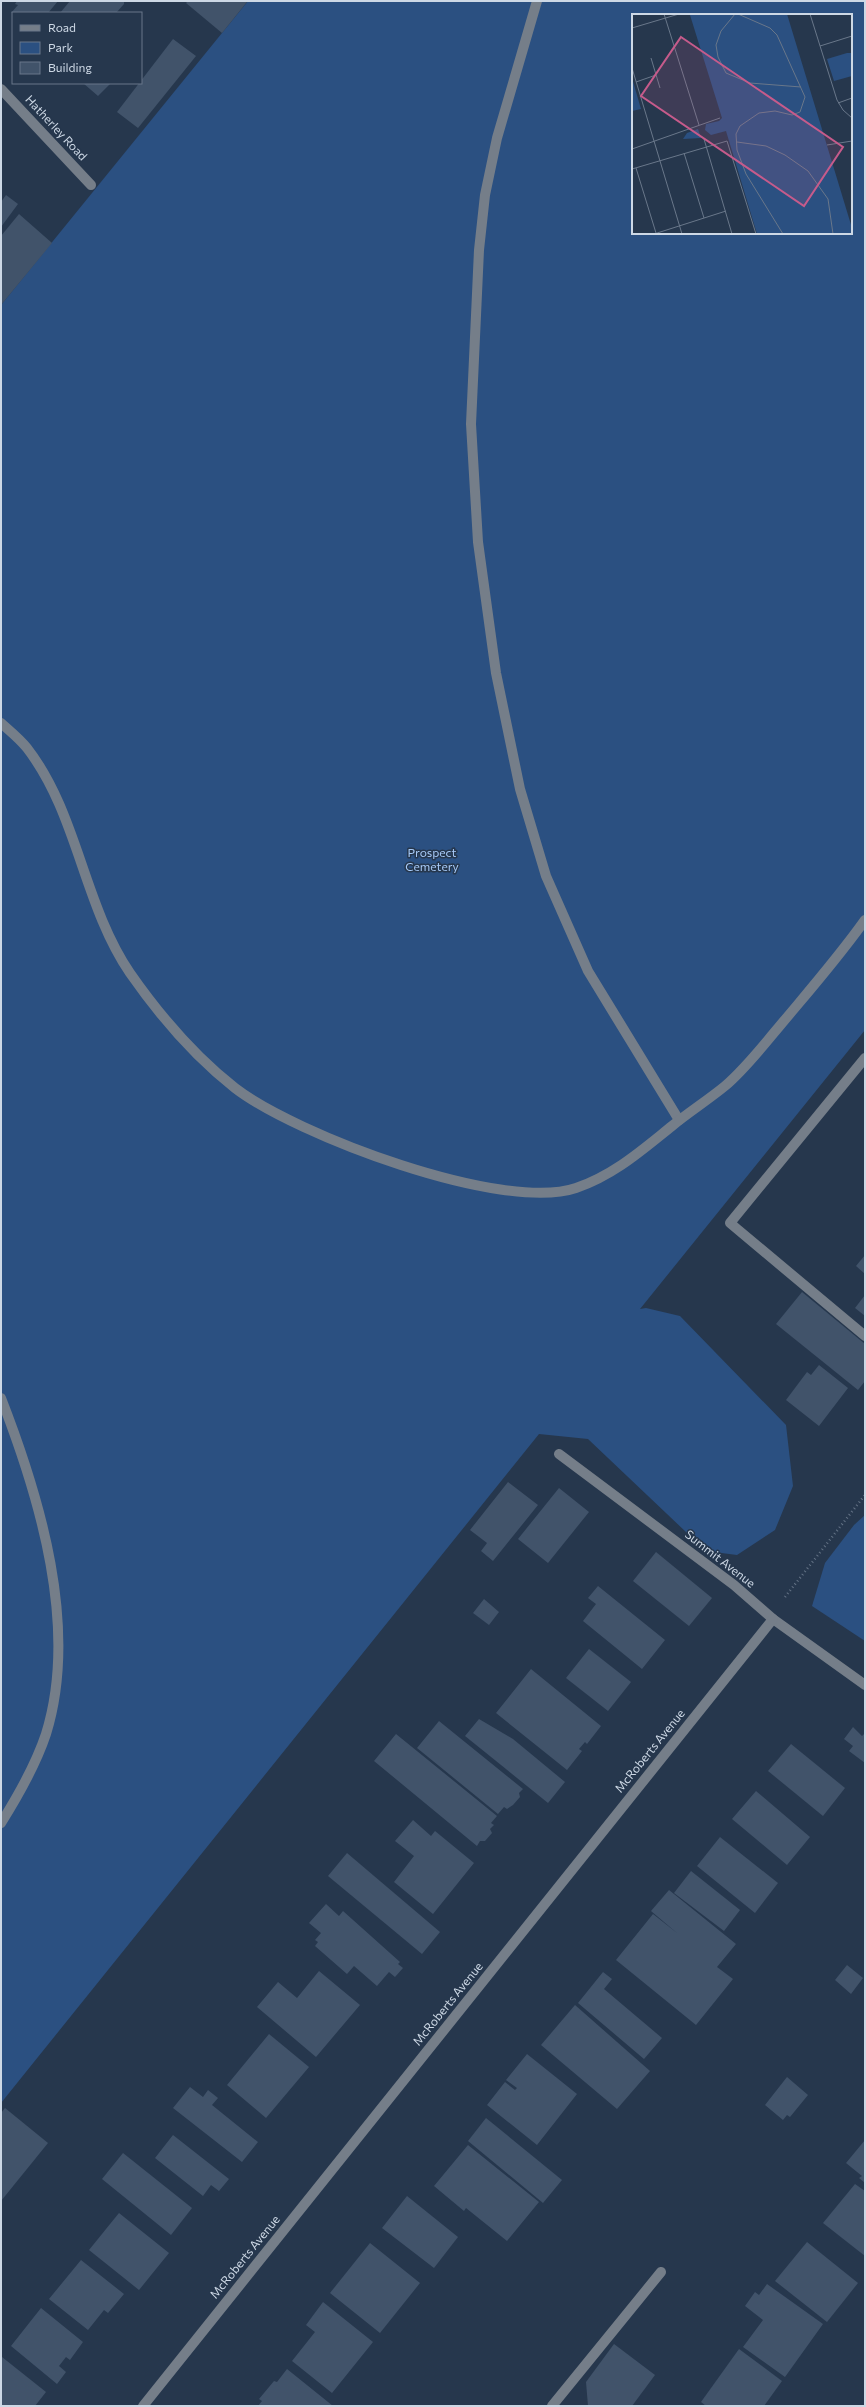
<svg xmlns="http://www.w3.org/2000/svg" width="866" height="2407" font-family="Commissioner,sans-serif">
<style>
.green{fill:#2b5081;fill-rule:evenodd}
.building{fill:#41536a}
.lines{fill:none;stroke-linecap:round;stroke-linejoin:round}
.path{stroke:#647386;stroke-width:2.5;stroke-dasharray:1 3;stroke-linecap:butt}
.minor{stroke:#757e89;stroke-width:10}
.labels{text-anchor:middle;stroke-width:3;stroke-linejoin:round;paint-order:stroke}
.street-label{font-size:12px;fill:#cdd8e5;stroke:#26374d}
.park-label{font-size:12px;fill:#a8cbf9;stroke:#26374d}
.inset-road{fill:none;stroke:#69778a;stroke-width:1}
.view{fill:#c65b8b;fill-opacity:0.15;stroke:#c65b8b;stroke-width:2}
.inset-edge{fill:none;stroke:#cdd8e5;stroke-width:2}
</style>
<rect width="100%" height="100%" fill="#26374d"/>
<g class="green">
<path d="M248 1H865V1030L640 1309 646 1308 680 1316 786 1425 793 1486 775 1530 737 1555 706 1551 588 1439 539 1434 1 2103V305ZM633 15H851V233H633Z"/>
<polygon points="865,1515 865,1641 812,1606 825,1563 854,1525"/>
</g>
<g class="building">
<polygon points="17,1 58,1 48,13 11,13 18,5 15,4"/>
<polygon points="70,1 124,1 124,4 116,13 60,13"/>
<polygon points="188,1 245,1 247,2 222,33 186,3"/>
<polygon points="173,39 196,56 138,128 117,112"/>
<polygon points="83,83 111,83 98,96"/>
<polygon points="6,195 18,204 1,227 1,202"/>
<polygon points="19,214 52,243 1,305 1,236"/>
<polygon points="865,1255 865,1274 856,1266"/>
<polygon points="802,1292 865,1344 865,1381 858,1390 776,1324"/>
<polygon points="865,1295 865,1316 855,1308"/>
<polygon points="819,1365 848,1388 819,1426 786,1400 807,1372 811,1375"/>
<polygon points="508,1482 538,1505 493,1561 481,1551 487,1543 470,1530"/>
<polygon points="559,1488 589,1512 548,1563 518,1539"/>
<polygon points="656,1552 712,1598 689,1626 633,1581"/>
<polygon points="598,1586 665,1640 642,1669 583,1621 596,1604 588,1598"/>
<polygon points="484,1599 499,1612 489,1625 473,1613"/>
<polygon points="589,1649 631,1682 608,1711 566,1678"/>
<polygon points="531,1669 601,1726 587,1744 585,1742 579,1749 582,1751 567,1770 496,1713"/>
<polygon points="479,1719 513,1739 565,1782 548,1803 465,1736"/>
<polygon points="439,1721 523,1789 519,1793 520,1797 513,1805 507,1809 504,1807 498,1814 417,1748"/>
<polygon points="853,1727 862,1736 865,1733 865,1763 849,1751 853,1746 844,1739"/>
<polygon points="396,1734 497,1816 491,1823 494,1825 490,1829 492,1833 485,1841 480,1841 477,1846 374,1761"/>
<polygon points="791,1744 845,1788 823,1816 768,1771"/>
<polygon points="756,1791 810,1837 787,1865 732,1819"/>
<polygon points="413,1820 431,1836 435,1831 474,1863 433,1914 394,1882 414,1856 395,1841"/>
<polygon points="720,1837 778,1883 755,1913 697,1866"/>
<polygon points="347,1853 440,1932 422,1954 328,1876"/>
<polygon points="691,1871 740,1910 724,1931 674,1893"/>
<polygon points="669,1890 736,1944 717,1967 733,1979 696,2025 616,1960 653,1914 677,1933 651,1911"/>
<polygon points="326,1904 339,1916 343,1911 400,1962 398,1964 403,1968 395,1977 389,1972 377,1986 354,1966 347,1974 315,1946 318,1942 315,1940 321,1933 309,1923"/>
<polygon points="847,1965 863,1978 851,1994 835,1980"/>
<polygon points="319,1971 360,2005 316,2057 257,2007 278,1982 297,1998"/>
<polygon points="603,1972 612,1979 604,1989 662,2038 644,2059 578,2003"/>
<polygon points="575,2005 650,2071 617,2109 541,2045"/>
<polygon points="269,2034 309,2067 266,2118 227,2085"/>
<polygon points="527,2054 577,2094 537,2145 487,2105 505,2082 515,2090 517,2088 506,2080"/>
<polygon points="787,2077 808,2095 790,2117 787,2115 783,2120 765,2105"/>
<polygon points="190,2087 203,2097 208,2090 218,2098 212,2105 258,2142 242,2162 173,2108"/>
<polygon points="5,2108 48,2143 1,2201 1,2113"/>
<polygon points="486,2118 562,2180 543,2203 468,2141"/>
<polygon points="173,2135 229,2179 219,2191 211,2185 203,2196 155,2158"/>
<polygon points="865,2140 865,2183 859,2178 862,2176 846,2163"/>
<polygon points="468,2145 539,2202 507,2241 466,2208 464,2211 434,2186"/>
<polygon points="123,2153 192,2208 171,2235 102,2179"/>
<polygon points="855,2184 865,2191 865,2256 823,2223"/>
<polygon points="407,2196 458,2237 434,2268 382,2228"/>
<polygon points="119,2213 169,2253 139,2290 89,2250"/>
<polygon points="807,2242 858,2283 827,2322 775,2281"/>
<polygon points="370,2243 420,2283 380,2333 330,2293"/>
<polygon points="81,2260 124,2294 108,2313 104,2310 88,2330 49,2299"/>
<polygon points="767,2284 823,2324 785,2377 743,2347 763,2320 745,2306 755,2292 759,2295"/>
<polygon points="323,2302 373,2342 332,2393 292,2361 315,2332 306,2325"/>
<polygon points="41,2308 83,2342 70,2360 66,2357 59,2366 66,2372 57,2384 11,2346"/>
<polygon points="614,2344 655,2375 632,2406 588,2406 586,2382"/>
<polygon points="739,2349 782,2381 764,2406 706,2406 701,2402"/>
<polygon points="2,2357 46,2392 35,2406 1,2406"/>
<polygon points="287,2369 333,2406 258,2406 262,2401 259,2399 274,2381 277,2382"/>
</g>
<g class="lines">
<polyline class="path" points="785,1597 865,1495"/>
<g class="minor">
<polyline points="537,1 497,138 485,195 479,250 471,424 478,542 496,673 520,789 546,876 588,971 679,1120"/>
<polyline points="1,89 91,185"/>
<path d="M1 723C10 731 20 739 27 748 78 814 83 904 130 973 160 1016 193 1055 235 1088 296 1135 503 1213 576 1188 614 1175 642 1150 672 1126 689 1112 708 1100 725 1086 745 1069 761 1048 778 1028 808 992 838 958 865 920"/>
<polyline points="865,1058 730,1223 865,1336"/>
<path d="M1 1398C40 1498 79 1628 46 1734 36 1764 18 1796 1 1823"/>
<polyline points="559,1454 734,1585 773,1619 865,1685"/>
<polyline points="143,2406 773,1619"/>
<polyline points="552,2406 661,2272"/>
</g>
</g>
<g class="labels">
<g class="street-label">
<text transform="translate(56 128) rotate(47)" y="4">Hatherley Road</text>
<text transform="translate(720 1559) rotate(38)" y="4">Summit Avenue</text>
<text transform="translate(650 1751) rotate(-51)" y="4">McRoberts Avenue</text>
<text transform="translate(448 2004) rotate(-51)" y="4">McRoberts Avenue</text>
<text transform="translate(245 2257) rotate(-51)" y="4">McRoberts Avenue</text>
</g>
<g class="park-label">
<text x="432" y="857">Prospect<tspan x="432" dy="14">Cemetery</tspan></text>
</g>
</g>
<g transform="translate(632 14)">
<rect width="220" height="220" fill="#26374d"/>
<path d="M155 0 220 214V220H125L94 117 79 121 73 116 74 110 87 107 90 104 58 1ZM215 39H220V62L202 67 195 45ZM0 64 9 95 0 97ZM66 115 69 124 51 125 55 119Z" fill="#2b5081"/>
<path class="inset-road" d="M32 0 67 111M103 0 89 17 84 31 86 43 94 59 118 69 169 73M106 0 138 14 145 21 173 83 168 98 160 101 143 97 127 99 108 112 104 120 105 136 114 160 151 220M178 0 205 86 211 96 220 104M0 14 47 0M188 32 220 22M19 44 28 74M0 54 50 220M4 68 24 61M206 89 220 84M72 125 100 220M105 128 134 132 153 141 176 157 196 185 201 220M195 131 220 127M0 135 88 104M52 139 72 204M4 154 24 219M0 155 95 127 124 220M22 220 94 197"/>
<path class="view" d="M49 23 211 133 172 192 9 82Z"/>
<rect width="220" height="220" class="inset-edge"/>
</g>
<rect width="866" height="2407" fill="none" stroke="#cdd8e5" stroke-width="4"/>
<rect x="12" y="12" width="130" height="72" fill="#26374d" stroke="#69778a"/>
<rect x="20" y="25" width="20" height="6" fill="#757e89" stroke="#69778a"/>
<text x="48" y="32" font-size="12" fill="#cdd8e5">Road</text>
<rect x="20" y="42" width="20" height="12" fill="#2b5081" stroke="#69778a"/>
<text x="48" y="52" font-size="12" fill="#cdd8e5">Park</text>
<rect x="20" y="62" width="20" height="12" fill="#41536a" stroke="#69778a"/>
<text x="48" y="72" font-size="12" fill="#cdd8e5">Building</text>
</svg>
